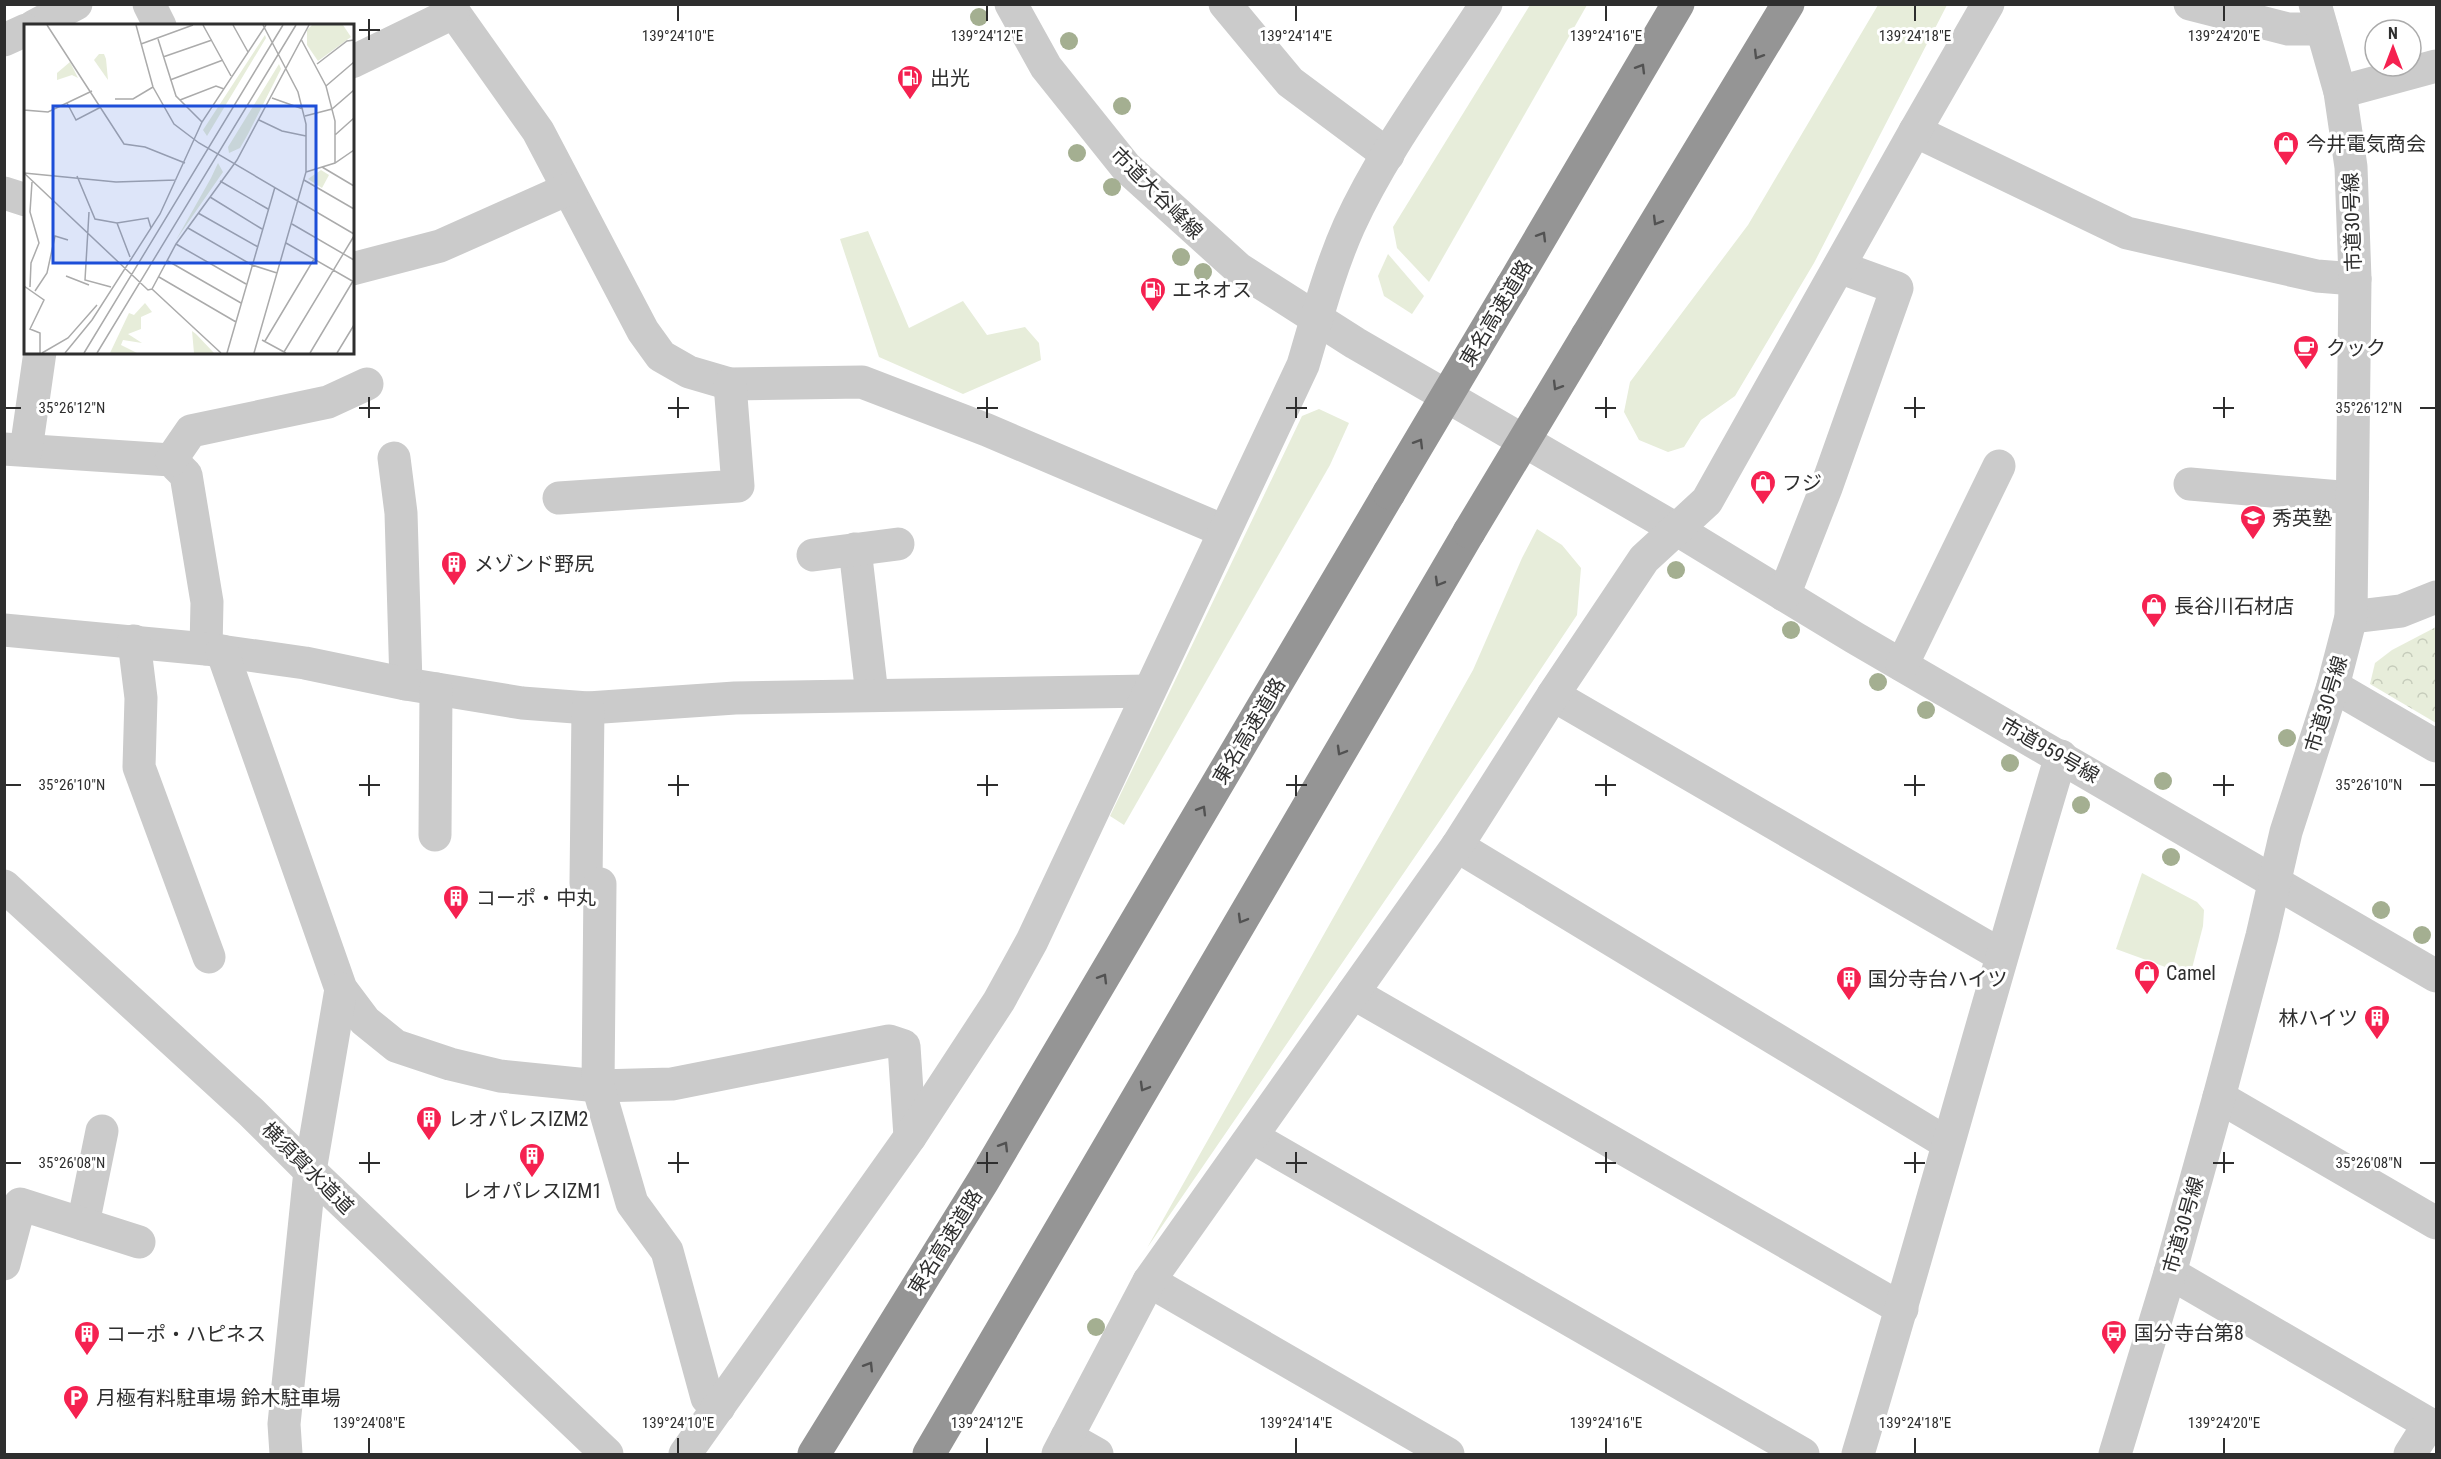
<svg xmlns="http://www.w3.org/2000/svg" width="2441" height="1459" font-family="'Roboto Condensed','Noto Sans JP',sans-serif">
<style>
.grass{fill:#e7edda}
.park{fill:url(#park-crowns)}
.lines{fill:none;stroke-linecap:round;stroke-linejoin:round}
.minor{stroke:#cbcbcb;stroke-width:33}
.highway{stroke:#959595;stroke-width:33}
.highway-bridge{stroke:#959595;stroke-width:33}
.tree{fill:#a4af91}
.oneway{stroke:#525252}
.ticks{fill:none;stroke:#2e2e2e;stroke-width:2}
.labels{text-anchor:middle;stroke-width:6;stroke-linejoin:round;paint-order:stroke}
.poi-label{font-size:20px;fill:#2e2e2e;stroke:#fff;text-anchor:start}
.street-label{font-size:20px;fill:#2e2e2e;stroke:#fff}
.inset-road{fill:none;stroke:#ababab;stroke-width:1.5}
.view{fill:#1d4ed8;fill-opacity:0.15;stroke:#1d4ed8;stroke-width:3}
.inset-edge{fill:none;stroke:#2e2e2e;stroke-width:3}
.ticks-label{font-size:15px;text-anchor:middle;fill:#2e2e2e;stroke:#fff;stroke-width:6;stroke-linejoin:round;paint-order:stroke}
</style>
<defs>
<pattern id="park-crowns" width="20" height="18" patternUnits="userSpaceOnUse" patternTransform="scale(1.5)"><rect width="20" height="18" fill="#e7edda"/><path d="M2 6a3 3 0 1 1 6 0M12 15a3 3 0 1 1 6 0" fill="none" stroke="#c6ccbb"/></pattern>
</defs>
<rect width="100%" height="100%" fill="#fff"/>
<g class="grass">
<polygon points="1530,5 1587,5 1429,282 1397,248 1393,227"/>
<polygon points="1878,5 1947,5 1814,263 1735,396 1701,420 1684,447 1668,452 1639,440 1624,412 1630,382 1748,225"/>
<polygon points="868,231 909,328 963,301 987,335 1025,327 1039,343 1041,360 963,394 879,357 840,239"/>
<polygon points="1388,254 1424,296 1412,314 1384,296 1378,276"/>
<polygon points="1319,409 1349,423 1330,465 1124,825 1110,816 1302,416"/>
<polygon points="1537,529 1562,545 1581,568 1577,615 1438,823 1147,1248 1473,670 1522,558"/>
<polygon points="2142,873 2197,902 2204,910 2203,926 2190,976 2116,949"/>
</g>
<polygon class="park" points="2436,627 2436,723 2370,684 2375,663 2392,650"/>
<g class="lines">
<g class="minor">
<polyline points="149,4 160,26"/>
<polyline points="448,4 538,131 643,331 661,356 689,372 730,384 862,382 987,430 1224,531"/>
<polyline points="1011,4 1046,67 1126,167 1239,269 1355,343 1676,529 1855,638 2436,976"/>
<polyline points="1225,4 1290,82 1388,155"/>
<polyline points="2190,4 2288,29 2322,29"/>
<polyline points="34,26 76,4"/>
<polyline points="4,40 26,30"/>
<polyline points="352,62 453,13"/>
<polyline points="2340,92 2436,66"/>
<polyline points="1915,131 2127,233 2317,276 2355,279"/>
<polyline points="4,193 26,200"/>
<polyline points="352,269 440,246 568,189"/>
<polyline points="4,449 171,460 186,475 207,602 206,649"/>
<polyline points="26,450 40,352"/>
<polyline points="394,458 401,513 406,684"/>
<polyline points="171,460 191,431 328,402 367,384"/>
<polyline points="2190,484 2352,498"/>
<polyline points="559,498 738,486 730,384"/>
<polyline points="855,549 872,695"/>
<polyline points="813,555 898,544"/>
<polyline points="1784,595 1826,488 1897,288 1839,267"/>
<polyline points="2351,617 2401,611 2436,597"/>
<polyline points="4,630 206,649 305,663 406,684 522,703 588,708 735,698 1148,691"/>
<polyline points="134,641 141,698 139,767 209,957"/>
<polyline points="222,651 341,989 365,1021 396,1046 450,1064 500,1076 598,1086 672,1084 889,1041 904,1046 910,1137"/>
<polyline points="1902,665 1999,466"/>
<polyline points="2333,686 2436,746"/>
<polyline points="1553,695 2001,955"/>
<polyline points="435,835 436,689"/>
<polyline points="1457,846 1947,1143"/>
<polyline points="586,883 588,708"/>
<polyline points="600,884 598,1086 632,1203 667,1251 707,1398 719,1407"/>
<polyline points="4,886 251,1112 310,1171 607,1454"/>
<polyline points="1353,993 1902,1309"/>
<polyline points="2219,1097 2436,1223"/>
<polyline points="1252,1137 1803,1454"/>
<polyline points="83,1224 102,1131"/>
<polyline points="4,1264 20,1204 139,1242"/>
<polyline points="2170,1273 2436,1428"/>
<polyline points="1149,1281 1448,1454"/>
<polyline points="1067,1437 1097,1454"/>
<polyline points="286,1454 284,1424 310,1171 341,989"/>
<path d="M685 1454 910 1137 999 1001 1032 941 1303 365C1317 318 1329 271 1349 226 1384 149 1440 76 1486 4"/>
<polyline points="1058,1454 1149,1281 1457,846 1553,695 1644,559 1707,501 1915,131 1988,4"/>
<path d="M1858 1454C1928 1222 1991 988 2061 756"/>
<polyline points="2115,1454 2170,1273 2219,1097 2262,936 2286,832 2333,686 2351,617 2355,279 2351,167 2340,92 2315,4"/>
<polyline points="2410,1454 2429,1424"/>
</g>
<g class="highway">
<polyline points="1512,286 1678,4"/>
<polyline points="1587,336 1788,4"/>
<polyline points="814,1454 983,1181 1389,493"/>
<polyline points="929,1454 1469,532"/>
</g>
<g class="highway-bridge">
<polyline points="1389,493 1512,286"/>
<polyline points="1469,532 1587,336"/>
</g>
</g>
<g class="tree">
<circle cx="979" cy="17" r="9"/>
<circle cx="1069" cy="41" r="9"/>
<circle cx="1122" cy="106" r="9"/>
<circle cx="1077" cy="153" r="9"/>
<circle cx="1112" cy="187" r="9"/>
<circle cx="1181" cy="257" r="9"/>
<circle cx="1203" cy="272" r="9"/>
<circle cx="1676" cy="570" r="9"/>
<circle cx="1791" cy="630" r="9"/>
<circle cx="1878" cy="682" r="9"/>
<circle cx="1926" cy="710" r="9"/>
<circle cx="2287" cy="738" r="9"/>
<circle cx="2010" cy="763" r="9"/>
<circle cx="2163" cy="781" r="9"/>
<circle cx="2081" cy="805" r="9"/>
<circle cx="2171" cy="857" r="9"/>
<circle cx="2381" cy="910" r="9"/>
<circle cx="2422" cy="935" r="9"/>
<circle cx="1096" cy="1327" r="9"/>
</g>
<defs><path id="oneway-chevron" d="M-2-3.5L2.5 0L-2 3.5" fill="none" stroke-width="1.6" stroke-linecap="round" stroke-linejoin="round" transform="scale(1.5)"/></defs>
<g class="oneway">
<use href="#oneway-chevron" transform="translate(1758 55) rotate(121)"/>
<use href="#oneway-chevron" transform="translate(1641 68) rotate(-59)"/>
<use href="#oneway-chevron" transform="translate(1657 221) rotate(121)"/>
<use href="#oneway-chevron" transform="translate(1542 236) rotate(-59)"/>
<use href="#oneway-chevron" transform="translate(1557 386) rotate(121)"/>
<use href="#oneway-chevron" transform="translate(1419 443) rotate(-59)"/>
<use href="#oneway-chevron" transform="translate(1439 582) rotate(120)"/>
<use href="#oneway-chevron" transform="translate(1341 751) rotate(120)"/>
<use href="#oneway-chevron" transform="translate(1202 810) rotate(-59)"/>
<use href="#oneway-chevron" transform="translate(1242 919) rotate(120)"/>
<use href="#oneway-chevron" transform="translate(1103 978) rotate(-59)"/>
<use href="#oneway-chevron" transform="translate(1144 1087) rotate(120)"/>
<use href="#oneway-chevron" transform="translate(1004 1146) rotate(-59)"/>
<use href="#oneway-chevron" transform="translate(869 1366) rotate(-58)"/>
</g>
<path class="ticks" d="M678 6V21M987 6V21M1296 6V21M1606 6V21M1915 6V21M2224 6V21M369 19V40M359 30H380M369 397V418M678 397V418M987 397V418M1296 397V418M1606 397V418M1915 397V418M2224 397V418M6 408H21M359 408H380M668 408H689M977 408H998M1286 408H1307M1595 408H1616M1904 408H1925M2213 408H2234M2420 408H2435M369 775V796M678 775V796M987 775V796M1296 775V796M1606 775V796M1915 775V796M2224 775V796M6 785H21M359 785H380M668 785H689M977 785H998M1286 785H1307M1595 785H1616M1904 785H1925M2213 785H2234M2420 785H2435M369 1152V1173M678 1152V1173M987 1152V1173M1296 1152V1173M1606 1152V1173M1915 1152V1173M2224 1152V1173M6 1163H21M359 1163H380M668 1163H689M977 1163H998M1286 1163H1307M1595 1163H1616M1904 1163H1925M2213 1163H2234M2420 1163H2435M369 1438V1453M678 1438V1453M987 1438V1453M1296 1438V1453M1606 1438V1453M1915 1438V1453M2224 1438V1453"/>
<defs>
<symbol id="fuel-pin" viewBox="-11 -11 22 30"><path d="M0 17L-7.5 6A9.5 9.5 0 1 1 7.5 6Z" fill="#f52150" stroke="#fff"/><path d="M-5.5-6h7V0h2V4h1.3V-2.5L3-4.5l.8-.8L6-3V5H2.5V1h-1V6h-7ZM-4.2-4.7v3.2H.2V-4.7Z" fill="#fff"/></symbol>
<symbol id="shop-pin" viewBox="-11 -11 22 30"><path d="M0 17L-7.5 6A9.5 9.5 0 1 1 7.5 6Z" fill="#f52150" stroke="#fff"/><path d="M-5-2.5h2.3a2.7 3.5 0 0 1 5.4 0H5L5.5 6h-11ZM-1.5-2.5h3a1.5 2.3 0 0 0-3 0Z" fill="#fff"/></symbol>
<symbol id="cafe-pin" viewBox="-11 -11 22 30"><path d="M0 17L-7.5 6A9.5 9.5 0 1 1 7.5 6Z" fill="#f52150" stroke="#fff"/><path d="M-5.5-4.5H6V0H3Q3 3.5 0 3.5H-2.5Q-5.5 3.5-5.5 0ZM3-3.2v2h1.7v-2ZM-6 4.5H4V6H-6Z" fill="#fff"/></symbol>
<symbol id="school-pin" viewBox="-11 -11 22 30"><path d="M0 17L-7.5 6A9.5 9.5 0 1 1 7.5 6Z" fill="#f52150" stroke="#fff"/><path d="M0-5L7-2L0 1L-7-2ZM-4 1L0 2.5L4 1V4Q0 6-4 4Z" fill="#fff"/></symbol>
<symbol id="building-pin" viewBox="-11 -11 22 30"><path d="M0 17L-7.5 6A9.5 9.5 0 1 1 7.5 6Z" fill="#f52150" stroke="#fff"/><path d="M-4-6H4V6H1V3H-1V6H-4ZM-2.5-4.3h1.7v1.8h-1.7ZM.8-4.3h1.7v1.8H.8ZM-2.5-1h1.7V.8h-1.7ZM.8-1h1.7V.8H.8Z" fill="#fff"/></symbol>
<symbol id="bus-pin" viewBox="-11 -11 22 30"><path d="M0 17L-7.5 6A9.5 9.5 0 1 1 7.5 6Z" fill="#f52150" stroke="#fff"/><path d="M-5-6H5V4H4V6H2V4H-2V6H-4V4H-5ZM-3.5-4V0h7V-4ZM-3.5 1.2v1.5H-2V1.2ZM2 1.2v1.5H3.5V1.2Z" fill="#fff"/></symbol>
<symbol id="parking-pin" viewBox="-11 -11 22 30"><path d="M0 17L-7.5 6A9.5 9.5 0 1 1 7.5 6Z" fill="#f52150" stroke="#fff"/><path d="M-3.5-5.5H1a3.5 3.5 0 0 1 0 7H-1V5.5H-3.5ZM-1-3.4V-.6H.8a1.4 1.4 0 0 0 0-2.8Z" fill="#fff"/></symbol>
</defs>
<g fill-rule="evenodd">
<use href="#fuel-pin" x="895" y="63" width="30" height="40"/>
<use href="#shop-pin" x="2271" y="129" width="30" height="40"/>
<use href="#fuel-pin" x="1138" y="275" width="30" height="40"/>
<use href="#cafe-pin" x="2291" y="333" width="30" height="40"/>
<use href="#shop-pin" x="1748" y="468" width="30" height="40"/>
<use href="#school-pin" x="2238" y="503" width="30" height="40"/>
<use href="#building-pin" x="439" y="549" width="30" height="40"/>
<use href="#shop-pin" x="2139" y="591" width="30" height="40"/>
<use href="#building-pin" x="441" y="883" width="30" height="40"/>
<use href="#shop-pin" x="2132" y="958" width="30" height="40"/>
<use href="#building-pin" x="1834" y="964" width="30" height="40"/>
<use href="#building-pin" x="2362" y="1003" width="30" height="40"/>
<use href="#building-pin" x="414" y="1104" width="30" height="40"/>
<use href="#building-pin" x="517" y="1141" width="30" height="40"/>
<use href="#bus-pin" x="2099" y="1318" width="30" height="40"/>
<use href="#building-pin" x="72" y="1319" width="30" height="40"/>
<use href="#parking-pin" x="61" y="1383" width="30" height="40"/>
</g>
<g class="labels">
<g class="poi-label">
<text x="930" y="85">出光</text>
<text x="2306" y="151">今井電気商会</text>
<text x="1172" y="297">エネオス</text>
<text x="2326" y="355">クック</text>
<text x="1782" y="490">フジ</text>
<text x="2272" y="525">秀英塾</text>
<text x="474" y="571">メゾンド野尻</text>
<text x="2174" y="613">長谷川石材店</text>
<text x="476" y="905">コーポ・中丸</text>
<text x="2166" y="980">Camel</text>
<text x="1868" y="986">国分寺台ハイツ</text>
<text x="2358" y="1025" text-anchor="end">林ハイツ</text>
<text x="448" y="1126">レオパレスIZM2</text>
<text x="532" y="1198" text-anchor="middle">レオパレスIZM1</text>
<text x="2134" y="1340">国分寺台第8</text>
<text x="106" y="1341">コーポ・ハピネス</text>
<text x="96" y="1405">月極有料駐車場 鈴木駐車場</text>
</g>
<g class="street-label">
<text transform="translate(1157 193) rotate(45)" y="7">市道大谷峰線</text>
<text transform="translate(2352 222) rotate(-92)" y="7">市道30号線</text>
<text transform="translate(1496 313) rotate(-59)" y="7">東名高速道路</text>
<text transform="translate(2326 704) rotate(-73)" y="7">市道30号線</text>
<text transform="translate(1249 731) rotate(-59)" y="7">東名高速道路</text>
<text transform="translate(2050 750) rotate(30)" y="7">市道959号線</text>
<text transform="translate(308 1168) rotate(45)" y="7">横須賀水道道</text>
<text transform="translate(2183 1225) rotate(-74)" y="7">市道30号線</text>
<text transform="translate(945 1242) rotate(-58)" y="7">東名高速道路</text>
</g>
</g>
<g transform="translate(24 24)">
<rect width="330" height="330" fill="#fff"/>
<path d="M241 11 242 14 183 112 179 106ZM255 40 257 45 224 110 216 124 205 129 204 123ZM194 139 199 148 152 216 187 154Z" fill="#e7edda"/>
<path d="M75 30H80L82 35 84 56 70 36ZM46 38 54 54 48 51 33 56V49ZM121 279 128 288 117 293V305L104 310 118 319 99 316 97 321 113 329H86L105 289 110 291ZM168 307 172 310 190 329H170Z" fill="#e7edda"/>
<path d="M288 1H319L327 13 294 37 283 21V6ZM297 146 305 151 298 164 284 155Z" fill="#e7edda"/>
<path class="inset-road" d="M23 1 100 120 121 123 161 139M112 1 129 63 150 100 175 119 330 210M179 1 207 52M209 1 224 28M134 15 152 72 178 98M277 15 302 62 311 97V139M117 20 169 1M139 33 188 16M293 40 323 17 330 16M146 56 199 36M302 62 330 38M248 74 279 85M91 75H109L129 63M156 76 192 62 200 65M0 79V86L24 88 68 67M43 79 52 96 77 83M281 92 308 85 330 66M235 96 258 107 282 112M311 111 330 94M298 143 330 162M282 148 311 139 330 126M0 149 124 266 128 265M0 149 92 158 152 156M53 152 71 195 93 199 124 194 127 204M280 156 330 185M196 157 244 185M186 173 238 205M65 188 61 256 87 263M174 189 234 223M93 199 106 233M268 200 330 236M164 204 228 241 253 249M262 219 330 258M152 220 222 260M144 237 217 279M42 252 65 261M135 253 212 298M0 262 20 276 6 305 16 309V329M6 263 7 239 15 219 6 188 8 158M128 265 152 220 213 136 285 1M128 265 197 329M11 267 23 249 31 212 44 216M238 316 262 329M241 317 290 235M260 328 330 212M18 329 44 314 73 281M41 329 68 296 136 190 178 98 242 1M60 329 259 1M73 329 272 1M203 329 251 163M230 329 282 148V100L274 68 239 1M286 329 329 257M313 329 330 301"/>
<path class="view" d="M29 82H292V239H29Z"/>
<rect width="330" height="330" class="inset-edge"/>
</g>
<g class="ticks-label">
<text x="678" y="41">139°24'10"E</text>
<text x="987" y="41">139°24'12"E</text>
<text x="1296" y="41">139°24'14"E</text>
<text x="1606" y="41">139°24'16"E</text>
<text x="1915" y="41">139°24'18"E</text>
<text x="2224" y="41">139°24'20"E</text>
<text x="72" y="413">35°26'12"N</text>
<text x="2369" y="413">35°26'12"N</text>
<text x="72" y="790">35°26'10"N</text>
<text x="2369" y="790">35°26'10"N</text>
<text x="72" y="1168">35°26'08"N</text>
<text x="2369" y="1168">35°26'08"N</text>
<text x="369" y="1428">139°24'08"E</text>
<text x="678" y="1428">139°24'10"E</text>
<text x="987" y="1428">139°24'12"E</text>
<text x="1296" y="1428">139°24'14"E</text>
<text x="1606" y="1428">139°24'16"E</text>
<text x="1915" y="1428">139°24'18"E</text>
<text x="2224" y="1428">139°24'20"E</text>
</g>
<rect width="2441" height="1459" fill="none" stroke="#2e2e2e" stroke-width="12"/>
<g transform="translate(2393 48)"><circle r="28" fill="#ffffff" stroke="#ababab" stroke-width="1.5"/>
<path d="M0-4.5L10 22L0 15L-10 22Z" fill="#f52150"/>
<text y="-9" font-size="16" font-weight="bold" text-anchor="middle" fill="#2e2e2e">N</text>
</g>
</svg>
